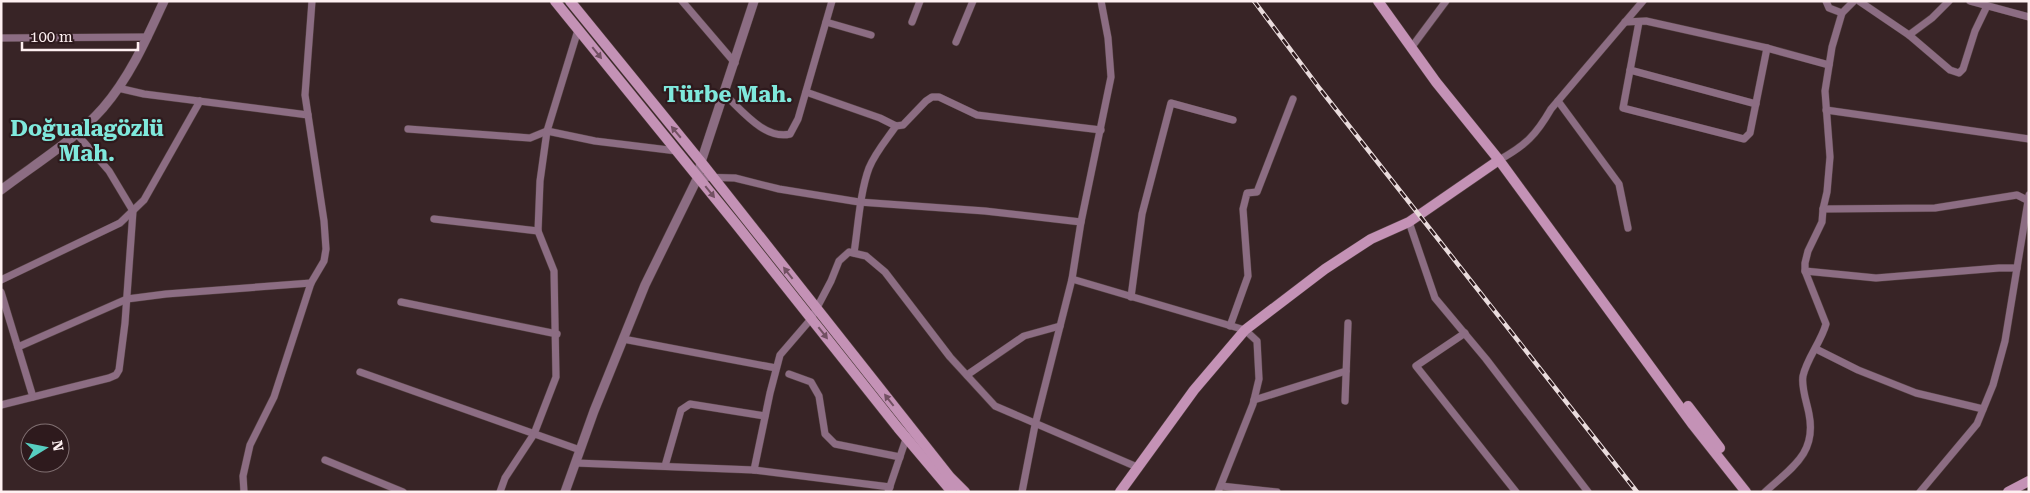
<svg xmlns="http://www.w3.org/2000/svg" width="2030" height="493" font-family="'Roboto Serif',serif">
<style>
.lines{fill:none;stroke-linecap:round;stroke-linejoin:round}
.minor-casing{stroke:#544142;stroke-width:8}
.tertiary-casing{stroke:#544142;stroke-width:10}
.secondary-casing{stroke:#544142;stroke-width:11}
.minor{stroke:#8c6d83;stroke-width:7}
.tertiary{stroke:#8c6d83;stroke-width:9}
.secondary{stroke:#c492b6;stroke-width:10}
.rail-casing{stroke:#e9dbdc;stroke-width:4.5}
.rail{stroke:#2e1a1d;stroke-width:2.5;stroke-dasharray:8;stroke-linecap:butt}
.oneway{fill:#725062}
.labels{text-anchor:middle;stroke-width:4.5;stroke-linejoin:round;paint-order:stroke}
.district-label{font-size:22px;font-weight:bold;fill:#7fe8dc;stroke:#2e1a1d}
</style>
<rect width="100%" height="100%" fill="#382426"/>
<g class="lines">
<defs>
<g id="minor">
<polyline points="682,1 735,63"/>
<polyline points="1826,1 1829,8 1842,13"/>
<polyline points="1859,1 1909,35 1950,70 1959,73 1963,69 1975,31 1987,6"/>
<polyline points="1970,1 2029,17"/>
<polyline points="826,22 871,35"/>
<polyline points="912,22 920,1"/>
<polyline points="1625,22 1646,21 1767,48 1829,65"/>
<polyline points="1639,22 1623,108 1744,139 1750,133 1767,48"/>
<polyline points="1909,35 1932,18 1949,1"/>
<polyline points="1,38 148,37"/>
<polyline points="956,42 973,1"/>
<polyline points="1411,48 1446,1"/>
<polyline points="1630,70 1756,104"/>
<polyline points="118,88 144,94 308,115"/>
<polyline points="806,92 880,118 896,126 903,125 926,101 932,97 939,97 977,115 1101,130"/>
<path d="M724 94C741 109 764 140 790 134L798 119 832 1"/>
<polyline points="1558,101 1619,184 1628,228"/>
<polyline points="1826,110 2029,139"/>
<polyline points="408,129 530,138 547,131 595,141 677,151"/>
<path d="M1499 160C1526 145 1536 135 1551 109L1643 1"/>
<polyline points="698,177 735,178 779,189 859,202 985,211 1081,222"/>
<polyline points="1823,209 1935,208 2017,195 2027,200"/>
<polyline points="434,219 538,231"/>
<polyline points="1409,222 1435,298 1486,359 1588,492"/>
<path d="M854 253C858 227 860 192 869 168 875 153 887 139 896 126"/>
<polyline points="1805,271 1876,278 1999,268 2017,268"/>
<polyline points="1072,279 1245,330 1257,341 1259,379 1253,404 1218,492"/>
<polyline points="1,280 120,223 144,200 200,101"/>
<polyline points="1,292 33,397"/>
<polyline points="1131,297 1142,214 1171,103 1233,120"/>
<polyline points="401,302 557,334"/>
<polyline points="1230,326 1248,276 1243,209 1247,193 1257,192 1293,99"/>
<polyline points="1465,333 1416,366 1516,492"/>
<polyline points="623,339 776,368"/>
<polyline points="18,347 127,299 166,294 311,283"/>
<polyline points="1816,349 1858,370 1916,393 1983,409"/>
<polyline points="360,372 580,450"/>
<polyline points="789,374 811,382 819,396 825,434 835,444 900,457"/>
<polyline points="967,375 1024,336 1060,326"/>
<polyline points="1254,400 1346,371"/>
<polyline points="1345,401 1348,323"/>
<polyline points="1,405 109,378 116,375 119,370 125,323 133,211 109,171 76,133"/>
<polyline points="325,460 403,492"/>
<polyline points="576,463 754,470 890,487"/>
<polyline points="665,466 681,410 690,404 765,416"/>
<polyline points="754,470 770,393 780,355 811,319 831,281 839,261 849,252 866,256 885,272 950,357 995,406 1137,467"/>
<polyline points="1221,486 1277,492"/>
<polyline points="244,492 243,476 250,445 274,397 311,283 324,261 326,249 324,221 305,95 312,1"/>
<polyline points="500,492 505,478 534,434 556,377 554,271 538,231 540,181 547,131 578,30"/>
<polyline points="888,492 907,436"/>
<polyline points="1022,492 1035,425 1072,279 1081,222 1111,77 1108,38 1101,1"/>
<path d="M1765 492C1791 468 1817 454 1809 414 1807 403 1801 387 1803 376 1807 358 1821 342 1826 324L1805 271V263L1808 251 1822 222 1823 209 1827 192 1830 157 1825 91 1832 47 1842 13 1854 1"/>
<polyline points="1920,492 1977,424 1993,385 2005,341 2029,195"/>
</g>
<g id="tertiary">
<path d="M1 190C35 164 75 140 103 108 130 77 147 38 164 1"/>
<polyline points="565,492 594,411 645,285 698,177 701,162 754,1"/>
</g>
<g id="secondary">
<polyline points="555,1 736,224 898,428 952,492"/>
<polyline points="570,1 701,162 950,477 965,492"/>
<polyline points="1378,1 1436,82 1499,160 1693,425 1746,492"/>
<polyline points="1688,406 1720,448"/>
<polyline points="1120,492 1194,390 1245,330 1325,269 1371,239 1409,222 1499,160"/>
<polyline points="2008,492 2029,481"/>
</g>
</defs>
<use href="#minor" class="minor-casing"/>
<use href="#tertiary" class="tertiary-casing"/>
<use href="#secondary" class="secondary-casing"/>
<use href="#minor" class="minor"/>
<use href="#tertiary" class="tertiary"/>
<use href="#secondary" class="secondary"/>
<defs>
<polyline id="rail" points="1254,1 1320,89 1637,492"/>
</defs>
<use href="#rail" class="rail-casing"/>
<use href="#rail" class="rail"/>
</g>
<defs><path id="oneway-solid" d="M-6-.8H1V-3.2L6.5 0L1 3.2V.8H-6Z" transform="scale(1.25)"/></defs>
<g class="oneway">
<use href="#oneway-solid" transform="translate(597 53) rotate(51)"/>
<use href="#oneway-solid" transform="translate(676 132) rotate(-130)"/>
<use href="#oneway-solid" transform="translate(710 192) rotate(51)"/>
<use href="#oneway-solid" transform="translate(788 273) rotate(-128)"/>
<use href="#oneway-solid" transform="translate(823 333) rotate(52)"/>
<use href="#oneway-solid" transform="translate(889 400) rotate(-128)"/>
</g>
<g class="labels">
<g class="district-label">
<text x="728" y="102">Türbe Mah.</text>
<text x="87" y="136">Doğualagözlü<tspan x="87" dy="25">Mah.</tspan></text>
</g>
</g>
<rect width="2030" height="493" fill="none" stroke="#fef0f1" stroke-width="5"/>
<g transform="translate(45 448) rotate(80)"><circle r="24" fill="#2e1a1d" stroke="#817072"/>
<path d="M0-4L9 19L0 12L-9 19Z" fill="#57cec1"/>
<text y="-8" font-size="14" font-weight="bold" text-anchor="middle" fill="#fef0f1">N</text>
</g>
<path d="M22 42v8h116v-8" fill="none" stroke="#fef0f1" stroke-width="2.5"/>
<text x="30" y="42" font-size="15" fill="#fef0f1" stroke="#2e1a1d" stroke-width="4" paint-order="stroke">100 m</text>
</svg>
